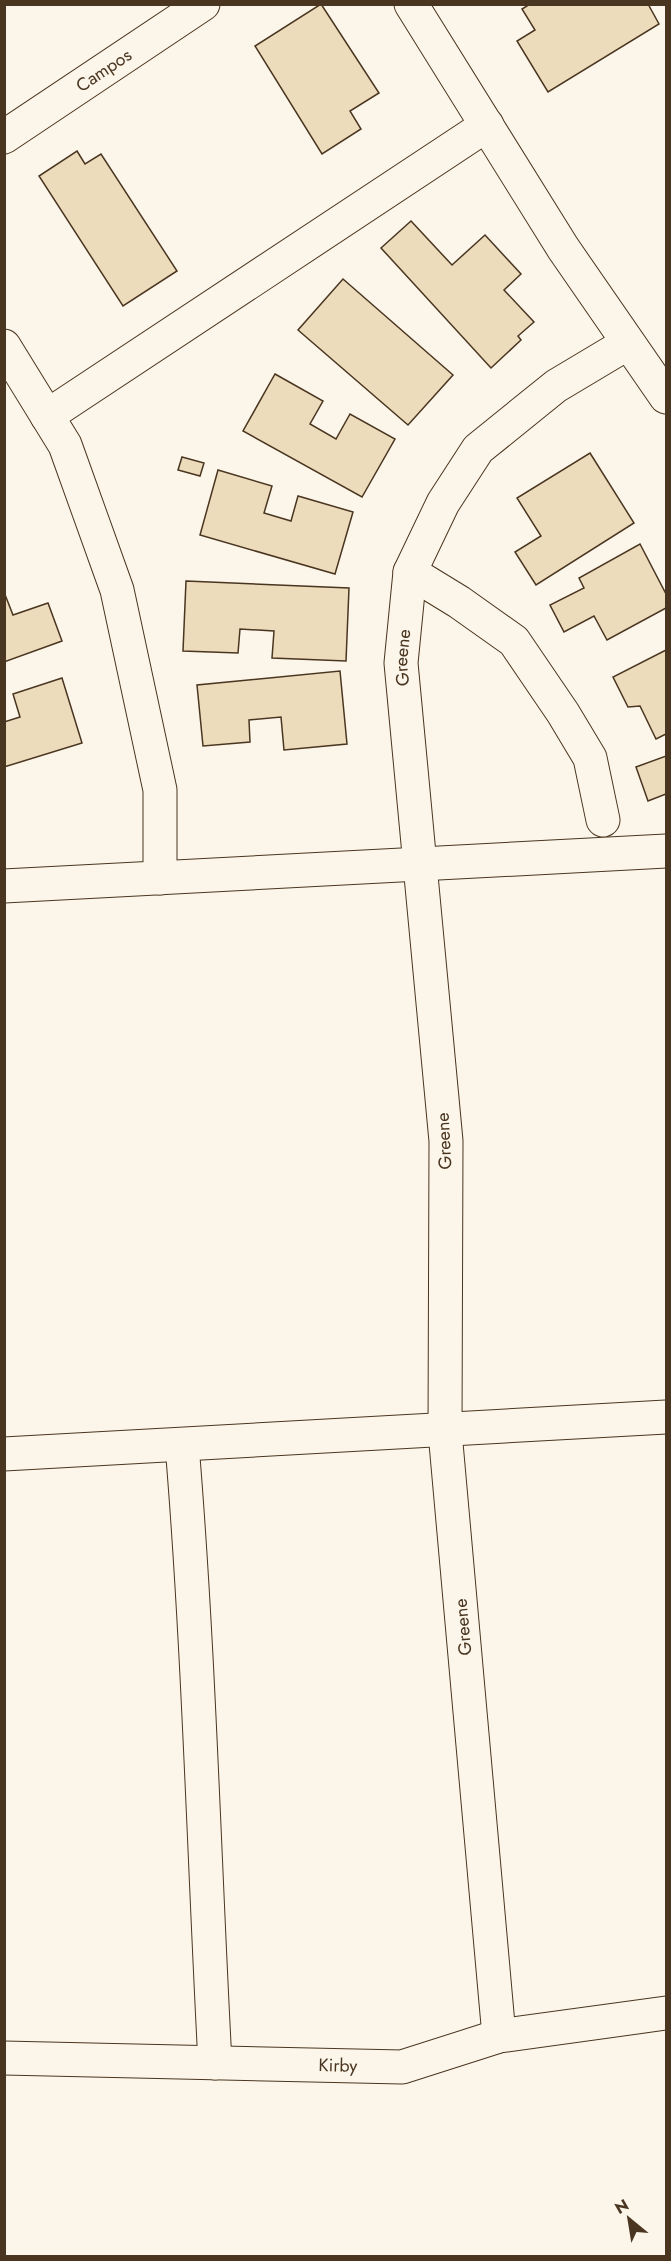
<svg xmlns="http://www.w3.org/2000/svg" width="671" height="2261" font-family="Jost,sans-serif">
<style>
.building{fill:#ecdcbc;stroke:#4a3520;stroke-width:1.5}
.lines{fill:none;stroke-linecap:round;stroke-linejoin:round}
.minor-casing{stroke:#4a3520;stroke-width:35}
.minor{stroke:#fbf6e9;stroke-width:33}
.labels{text-anchor:middle;stroke-width:4.5;stroke-linejoin:round;paint-order:stroke}
.street-label{font-size:18px;fill:#4a3520;stroke:#fbf6e9}
</style>
<rect width="100%" height="100%" fill="#fbf6e9"/>
<g class="building">
<polygon points="321,4 379,93 350,111 361,129 322,154 255,46"/>
<polygon points="530,4 648,4 659,24 548,92 517,41 535,30 522,9"/>
<polygon points="77,151 85,164 101,154 177,271 123,306 39,176"/>
<polygon points="411,221 452,265 485,235 521,274 504,290 534,322 518,336 521,340 491,368 381,248"/>
<polygon points="343,279 453,375 408,425 298,330"/>
<polygon points="275,374 323,401 310,424 336,439 350,414 395,439 362,497 243,431"/>
<polygon points="590,453 634,523 536,585 515,552 541,536 517,498"/>
<polygon points="182,457 204,463 200,476 178,470"/>
<polygon points="218,470 272,486 264,513 291,521 298,496 353,512 335,574 200,535"/>
<polygon points="640,544 666,594 666,608 607,640 594,616 564,632 550,605 584,588 579,578"/>
<polygon points="186,581 349,588 346,661 272,658 274,631 240,629 238,653 183,651"/>
<polygon points="4,592 13,615 48,603 62,641 4,662"/>
<polygon points="666,650 666,734 656,739 640,706 628,707 613,677"/>
<polygon points="340,671 347,744 284,750 281,717 249,720 250,742 203,746 197,685"/>
<polygon points="62,678 82,743 4,767 4,722 20,717 13,694"/>
<polygon points="666,756 666,794 648,801 636,767"/>
</g>
<g class="lines">
<defs>
<g id="minor">
<polyline points="411,4 563,248 666,397"/>
<path id="s1" d="M4 137 203 4"/>
<polyline points="4,346 65,445 117,590 160,790 160,878"/>
<polyline points="47,416 487,125"/>
<polyline points="410,572 459,602 514,641 563,713 590,758 603,820"/>
<polyline points="4,886 666,851"/>
<path d="M182 1445C199 1650 204 1857 215 2063"/>
<polyline points="4,1454 666,1417"/>
<path id="s2" d="M499 2036 445 1432 446 1141 401 663 410 572 443 503 478 449 556 386 628 343"/>
<path id="s3" d="M4 2058 402 2067 499 2036 666 2013"/>
</g>
</defs>
<use href="#minor" class="minor-casing"/>
<use href="#minor" class="minor"/>
</g>
<g class="labels">
<g class="street-label">
<text dy="6" stroke="none"><textPath href="#s1" startOffset="120">Campos</textPath></text>
<text dy="6" stroke="none"><textPath href="#s2" startOffset="1383">Greene</textPath></text>
<text transform="translate(444 1141) rotate(-93)" y="6">Greene</text>
<text transform="translate(463 1627) rotate(-95)" y="6">Greene</text>
<text dy="6" stroke="none"><textPath href="#s3" startOffset="334">Kirby</textPath></text>
</g>
</g>
<rect width="671" height="2261" fill="none" stroke="#4a3520" stroke-width="12"/>
<g transform="translate(629 2219) rotate(330)" stroke="#fbf6e9" stroke-width="4.5" paint-order="stroke">
<path d="M0-4.5L10 22L0 15L-10 22Z" fill="#4a3520"/>
<text y="-9" font-size="16" font-weight="bold" text-anchor="middle" fill="#4a3520">N</text>
</g>
</svg>
